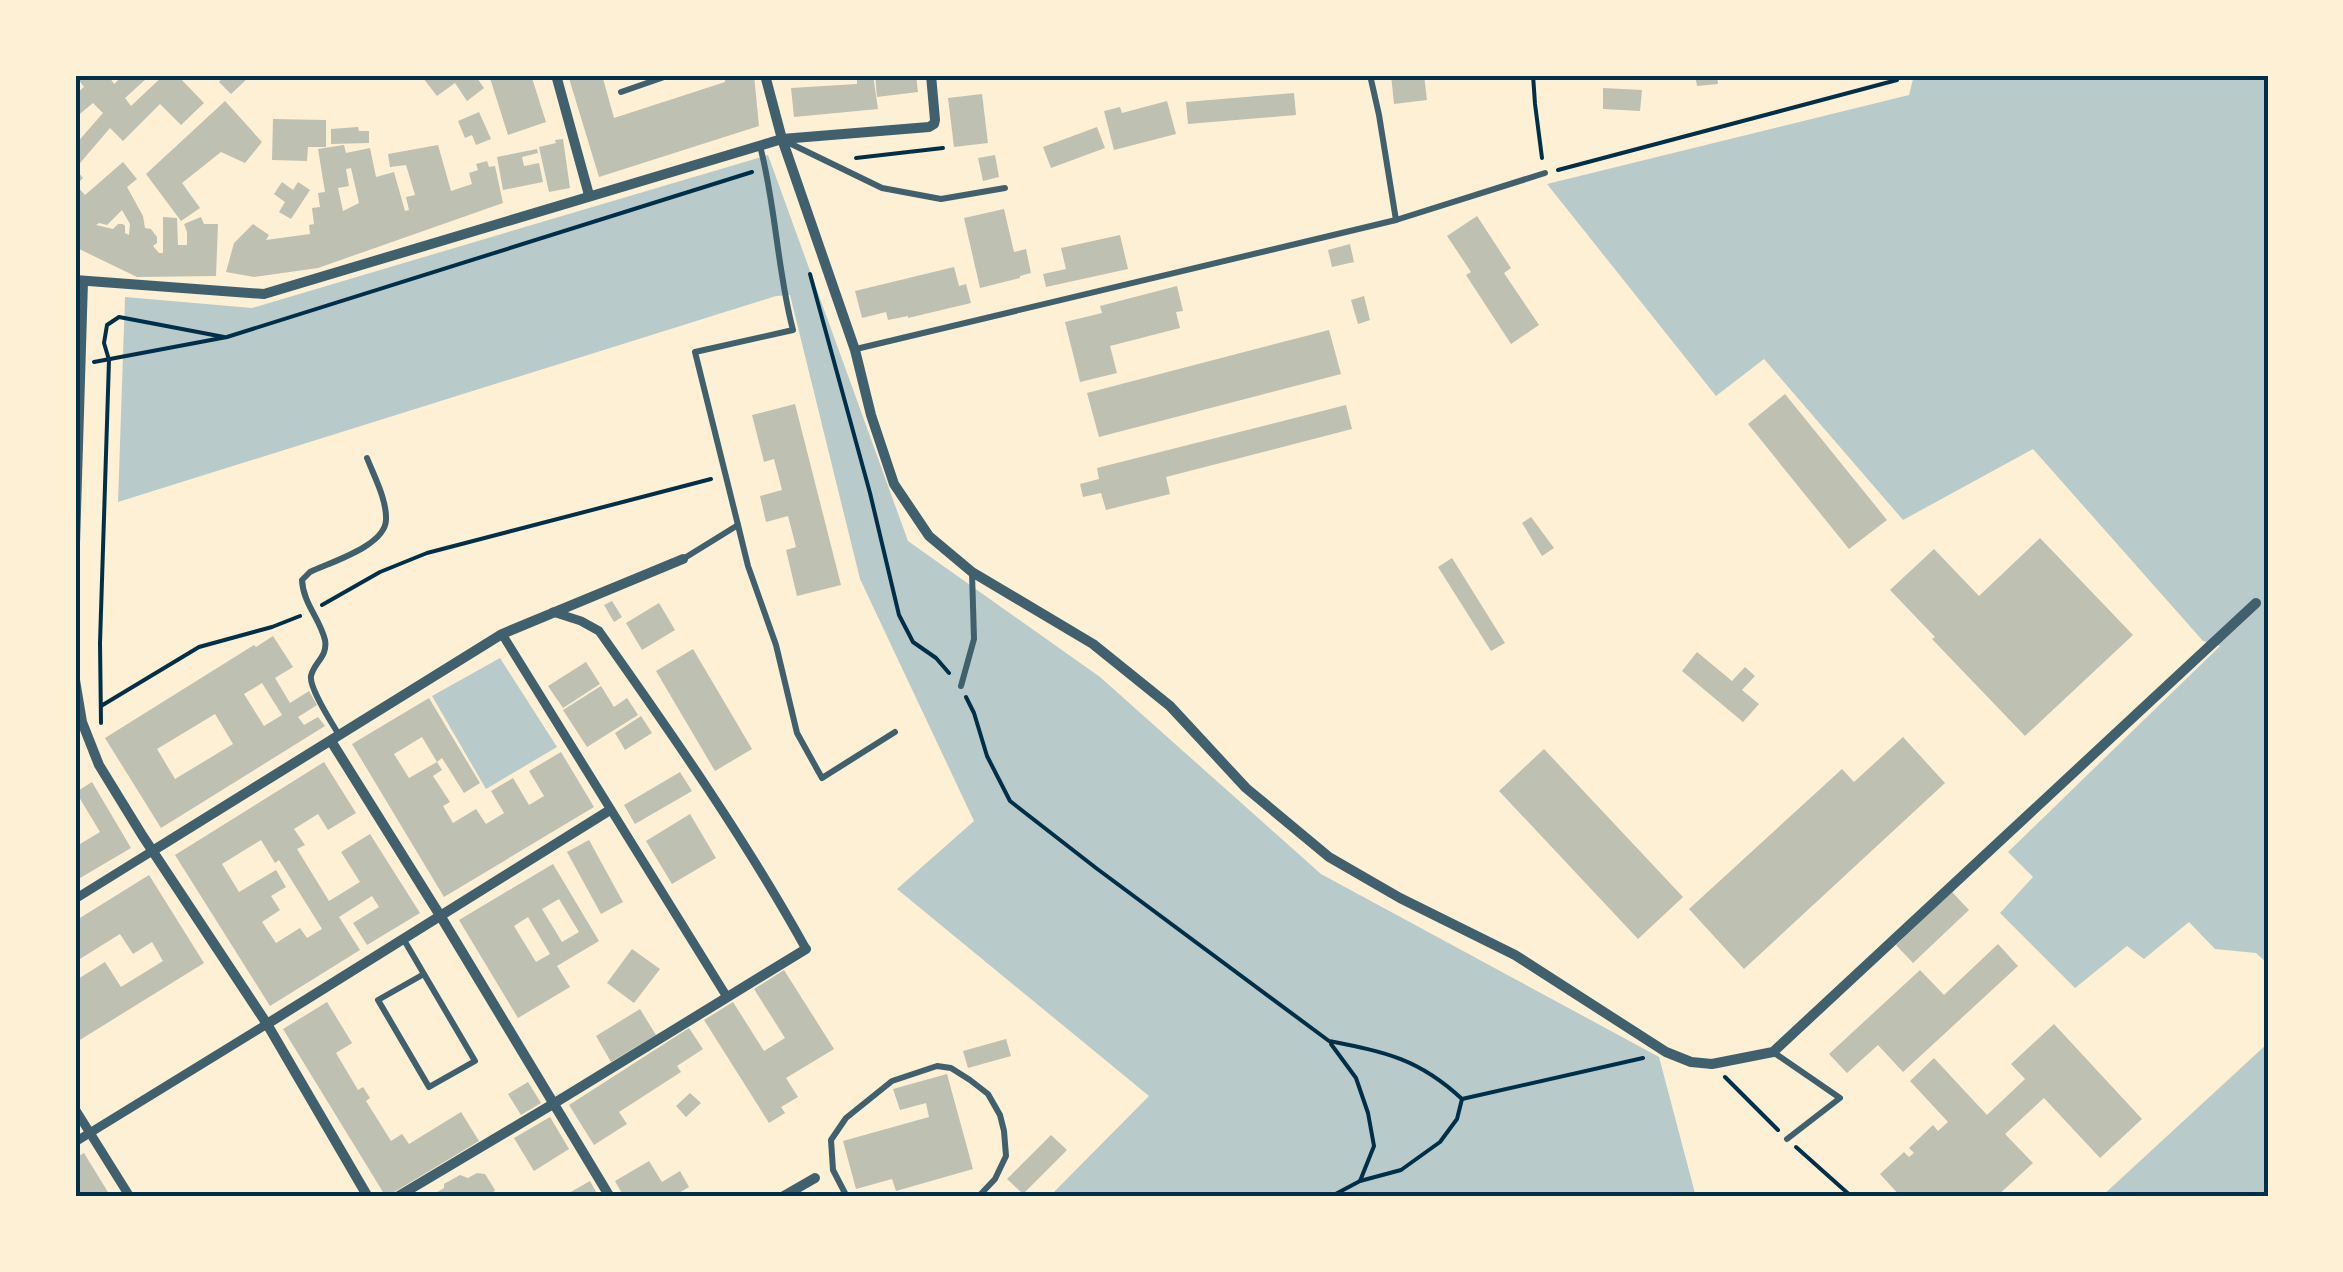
<svg xmlns="http://www.w3.org/2000/svg" width="2343" height="1272" font-family="'Space Grotesk',sans-serif">
<style>
.green{fill:#b9caca}
.building{fill:#bec0b2;fill-rule:evenodd}
.lines{fill:none;stroke-linecap:round;stroke-linejoin:round}
.path{stroke:#003049;stroke-width:4}
.service{stroke:#3f606c;stroke-width:6}
.pedestrian{stroke:#3f606c;stroke-width:9}
.minor{stroke:#3f606c;stroke-width:10}
.neatline{fill:none;stroke:#003049;stroke-width:4}
</style>
<rect width="100%" height="100%" fill="#fdf0d5"/>
<g class="green">
<polygon points="1914,75 2268,75 2268,964 2256,953 2215,949 2189,922 2144,959 2127,946 2075,988 2000,913 2033,877 2008,852 2220,646 2203,641 2033,449 1903,520 1764,359 1716,396 1547,184 1909,95"/>
<polygon points="768,155 908,541 1100,677 1321,874 1659,1057 1696,1197 1049,1197 1149,1096 897,889 974,821 860,579 790,295 776,296 118,502 125,297 252,308"/>
<polygon points="500,658 557,747 486,789 432,696"/>
<polygon points="2268,1043 2268,1197 2101,1197"/>
</g>
<g class="building">
<polygon points="75,75 108,75 114,84 124,75 143,75 146,79 125,98 131,106 164,75 177,75 204,103 181,125 160,104 123,141 110,128 75,169 75,145 103,113 93,103 75,118 75,95 84,87"/>
<polygon points="225,75 245,75 248,78 231,94 219,82"/>
<polygon points="426,75 475,75 484,88 467,101 455,83 437,96 423,78"/>
<polygon points="489,75 531,75 546,122 508,135"/>
<polygon points="568,75 602,75 614,118 725,82 725,75 754,75 759,126 599,177"/>
<polygon points="857,75 873,75 878,109 794,117 791,88 857,84"/>
<polygon points="875,75 916,75 918,92 877,97"/>
<polygon points="1391,75 1424,75 1427,100 1394,104"/>
<polygon points="1695,75 1717,75 1718,84 1697,86"/>
<polygon points="1603,88 1642,90 1640,111 1603,109"/>
<polygon points="1294,93 1296,115 1188,124 1186,102"/>
<polygon points="982,94 988,143 954,147 948,98"/>
<polygon points="225,101 262,142 245,163 221,152 182,183 200,208 181,221 146,174"/>
<polygon points="1167,101 1176,134 1114,150 1104,111 1120,107 1122,113"/>
<polygon points="479,112 491,139 476,145 472,135 465,138 458,121"/>
<polygon points="273,119 326,120 326,147 308,147 307,161 272,160"/>
<polygon points="358,127 359,131 369,131 369,143 331,144 331,129"/>
<polygon points="1097,127 1105,148 1051,168 1043,147"/>
<polygon points="563,139 570,188 549,192 539,147 556,143 555,140"/>
<path d="M344 145 346 153 370 148 376 177 394 172 405 211 409 210 406 197 415 195 406 165 390 167 388 154 438 145 451 191 472 184 469 173 478 170 476 164 487 161 489 167 495 166 503 203 318 268 254 277 226 272 234 243 253 224 269 235 266 240 310 234 309 225 314 224 312 208 320 207 318 193 325 192 318 149ZM351 168 359 203 343 211 338 188 349 186 346 169Z"/>
<polygon points="537,149 538,153 522,157 524,166 539,163 543,182 503,190 497,157"/>
<polygon points="995,155 999,177 983,181 978,158"/>
<path d="M123 162 137 179 127 187 143 216 145 228 151 229 157 237V243L153 246 159 253H163V217L177 218 178 245H187V232L184 224 201 217 204 224H218L216 276 137 277 75 247V169L83 178 76 185 85 195ZM122 210 130 224 129 235 125 233V226L123 224H118L113 229 96 225 99 223 107 225Z"/>
<polygon points="282,182 293,190 298,182 310,190 291,219 279,212 285,202 274,194"/>
<polygon points="1004,209 1014,252 1026,249 1031,273 1020,276 1020,278 980,288 964,218"/>
<polygon points="1477,216 1511,268 1504,273 1539,325 1511,344 1466,275 1471,272 1447,236"/>
<polygon points="1120,235 1128,269 1046,287 1043,274 1066,269 1061,248"/>
<polygon points="1350,244 1354,262 1332,267 1328,250"/>
<polygon points="954,267 959,286 966,284 971,303 908,318 908,316 888,320 886,312 862,318 855,291"/>
<polygon points="1177,286 1183,311 1176,312 1180,328 1110,346 1117,373 1080,382 1065,322 1102,313 1100,306"/>
<polygon points="1364,296 1370,320 1358,324 1351,300"/>
<polygon points="1329,330 1341,374 1099,437 1087,393"/>
<polygon points="1785,394 1887,520 1849,549 1748,424"/>
<polygon points="795,404 841,585 797,596 786,550 796,547 788,516 766,522 760,496 782,490 774,459 764,462 752,415"/>
<polygon points="1346,405 1352,429 1166,477 1170,494 1106,510 1101,493 1083,497 1080,484 1099,479 1097,468"/>
<polygon points="1531,517 1554,548 1542,556 1522,523"/>
<polygon points="2040,538 2133,635 2025,736 1932,639 1935,637 1890,590 1934,549 1979,596"/>
<polygon points="1452,558 1505,643 1491,651 1438,567"/>
<polygon points="612,601 622,617 614,622 604,605"/>
<polygon points="659,603 675,630 642,650 626,623"/>
<path d="M273 636 293 667 275 678 290 703 309 691 317 705 298 717 304 725 318 717 325 726 161 828 105 738 254 645 256 647ZM262 683 282 715 264 726 244 694ZM215 714 233 744 175 779 157 749Z"/>
<polygon points="693,649 752,749 715,771 656,671"/>
<polygon points="1697,652 1732,681 1745,667 1755,676 1742,690 1759,704 1743,722 1682,671"/>
<polygon points="586,662 600,684 563,708 548,686"/>
<polygon points="601,686 614,707 627,698 638,715 587,747 563,710"/>
<polygon points="429,698 480,783 464,793 442,758 437,762 422,737 394,754 409,778 437,762 442,770 433,776 450,802 443,806 453,823 476,809 486,824 504,813 491,791 513,778 529,805 544,796 529,771 561,752 594,807 444,897 352,744"/>
<polygon points="641,716 652,733 625,750 615,733"/>
<polygon points="1903,737 1945,783 1744,969 1689,909 1842,769 1854,782"/>
<polygon points="1544,749 1683,897 1638,939 1499,791"/>
<path d="M324 762 356 813 328 830 318 814 294 829 305 845 297 849 329 901 360 882 341 852 370 834 420 913 367 945 353 923 379 907 372 896 339 917 360 950 270 1006 175 855ZM261 840 275 863 279 860 322 929 307 938 300 928 276 943 262 922 280 910 271 896 286 887 276 870 239 892 222 864Z"/>
<polygon points="680,772 692,791 635,824 624,805"/>
<polygon points="92,782 131,848 75,881 75,847 100,832 76,792"/>
<polygon points="690,814 716,858 672,884 646,841"/>
<polygon points="589,840 623,902 601,914 567,852"/>
<path d="M553 864 599 941 557 966 570 987 518 1018 459 920ZM559 899 579 932 562 942 542 909ZM528 917 550 954 536 962 514 926Z"/>
<polygon points="149,875 204,963 75,1043 75,974 78,979 105,962 121,987 163,961 152,942 133,954 120,934 75,962 75,921"/>
<polygon points="1952,892 1969,910 1913,963 1896,945"/>
<polygon points="1998,944 2018,966 1903,1072 1878,1045 1847,1073 1829,1054 1920,970 1944,995"/>
<polygon points="632,949 660,969 634,1003 607,983"/>
<polygon points="784,970 834,1049 786,1078 798,1097 781,1107 785,1113 769,1123 704,1020 733,1002 764,1051 785,1038 754,989"/>
<polygon points="327,1002 352,1043 336,1053 358,1090 363,1087 370,1098 366,1101 391,1141 402,1134 409,1144 461,1112 479,1141 386,1197 283,1029"/>
<polygon points="640,1009 656,1035 611,1062 596,1036"/>
<polygon points="2054,1024 2142,1119 2100,1158 2044,1098 2005,1134 2033,1163 1996,1197 1901,1197 1880,1174 1904,1152 1909,1157 1914,1153 1909,1148 1933,1125 1938,1131 1948,1122 1910,1081 1934,1058 1987,1115 2025,1079 2011,1064"/>
<polygon points="689,1028 703,1049 677,1066 681,1072 619,1112 627,1124 594,1145 569,1105"/>
<polygon points="1006,1039 1011,1056 968,1068 963,1051"/>
<polygon points="947,1074 973,1169 896,1191 892,1179 856,1189 843,1141 929,1117 926,1103 900,1110 893,1089"/>
<polygon points="528,1082 541,1103 521,1115 508,1094"/>
<polygon points="690,1093 701,1103 686,1117 676,1106"/>
<polygon points="550,1117 569,1149 534,1171 514,1138"/>
<polygon points="1051,1135 1067,1150 1023,1194 1007,1179"/>
<polygon points="84,1153 111,1197 75,1197 75,1158"/>
<polygon points="649,1161 662,1182 680,1171 689,1187 672,1197 624,1197 615,1181"/>
<polygon points="477,1173 485,1174 495,1190 491,1197 429,1197 444,1188 444,1184 460,1175 468,1178"/>
<polygon points="590,1181 599,1197 562,1197"/>
</g>
<g class="lines">
<g class="path">
<polyline points="1533,75 1535,104 1542,158"/>
<polyline points="946,77 978,75"/>
<polyline points="856,158 943,148"/>
<polyline points="1558,170 1897,80 1898,75"/>
<polyline points="810,274 870,493 899,615 913,642 936,658 949,673"/>
<polyline points="94,362 227,337 752,172"/>
<polyline points="322,605 380,572 427,553 711,479"/>
<path d="M966 697 974 713 987 756 1010 801 1096 868 1329 1041C1386 1052 1419 1059 1462 1099L1457 1119 1440 1142 1401 1170 1360 1181 1330 1197"/>
<polyline points="101,706 199,647 272,627 300,616"/>
<polyline points="101,723 100,643 109,360 104,343 107,325 119,317 224,337"/>
<polyline points="1331,1044 1356,1078 1368,1113 1374,1146 1360,1181"/>
<polyline points="1725,1077 1778,1130"/>
<polyline points="1462,1099 1643,1058"/>
<polyline points="1796,1147 1852,1197"/>
</g>
<g class="service">
<polyline points="1147,75 1148,77 1186,75"/>
<polyline points="1370,75 1379,115 1396,220"/>
<polyline points="621,92 670,75"/>
<polyline points="783,140 882,188 941,199 1005,188"/>
<polyline points="856,349 1396,220 1545,173"/>
<path d="M738 525 695 352 793 330C777 270 776 206 760 146"/>
<polyline points="683,559 738,525 748,566 776,645 797,733 822,778 895,732"/>
<polyline points="961,686 974,639 972,573"/>
<path d="M339 735C332 723 309 688 311 676 314 662 328 657 325 640 320 619 303 603 302 580L310 572C331 562 385 546 386 520 387 500 374 476 367 458"/>
<polyline points="404,940 475,1061 429,1087 378,1000 424,974"/>
<polyline points="1773,1052 1840,1098 1787,1139"/>
<polyline points="847,1197 833,1170 831,1140 846,1118 892,1081 937,1066 951,1068 970,1080 988,1094 1000,1115 1004,1131 1006,1156 995,1179 978,1197"/>
</g>
<g class="pedestrian">
<path d="M553 612 581 621 599 631C672 734 745 839 806 949"/>
<polyline points="502,634 727,997"/>
<polyline points="75,899 154,850"/>
<polyline points="75,1109 130,1197"/>
<polyline points="75,1142 267,1024"/>
</g>
<g class="minor">
<polyline points="556,75 589,195"/>
<polyline points="765,75 782,139 855,350 871,415 894,484 929,536 972,572 1093,644 1170,706 1246,788 1329,857 1400,898 1515,955 1666,1052 1691,1062 1712,1064 1773,1052 2256,603"/>
<polyline points="75,280 264,294 782,139 929,127 934,124 935,120 931,75"/>
<polyline points="75,544 83,281"/>
<polyline points="75,680 82,722 99,765 142,835 267,1024 368,1197"/>
<polyline points="331,741 441,917 610,1197"/>
<polyline points="154,850 502,634 683,559"/>
<polyline points="267,1024 610,810"/>
<polyline points="397,1197 553,1104 806,949"/>
<polyline points="782,1197 815,1178"/>
</g>
</g>
<rect width="2343" height="1272" fill="none" stroke="#fdf0d5" stroke-width="155"/>
<rect x="78" y="78" width="2188" height="1116" class="neatline"/>
</svg>
